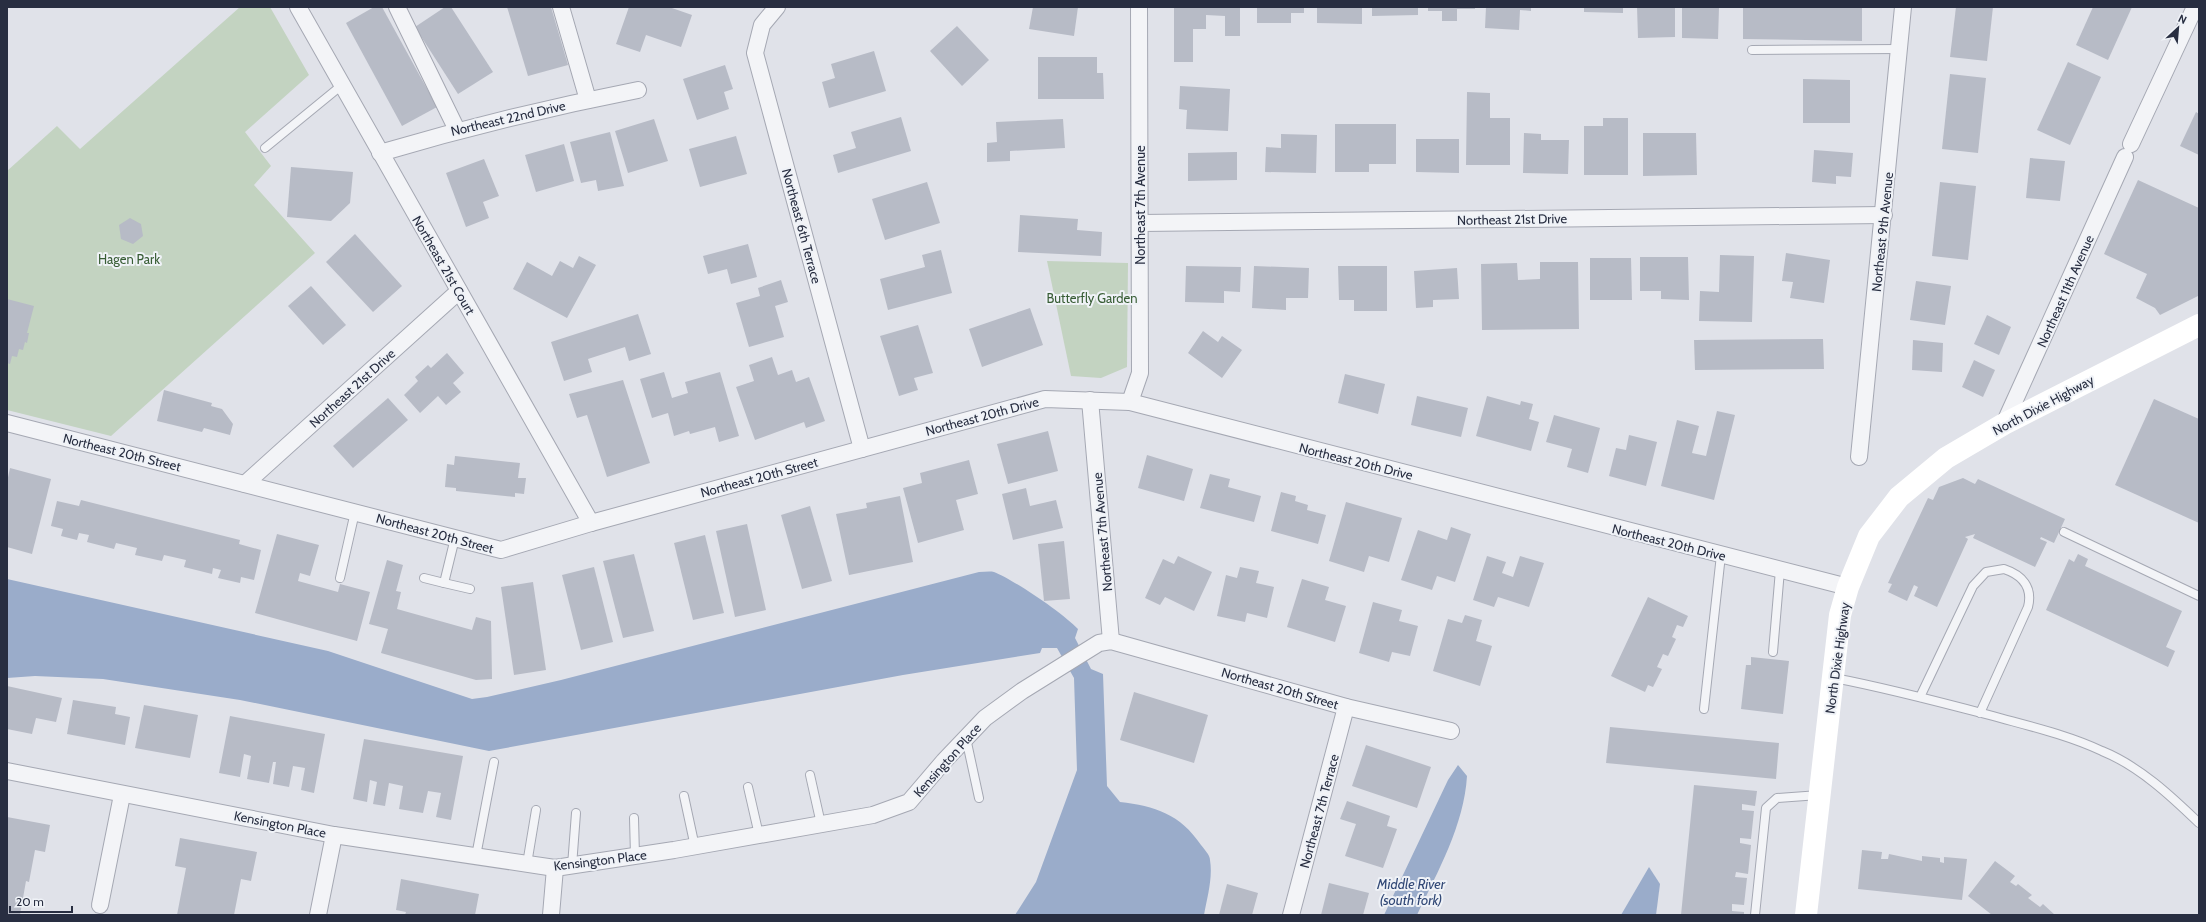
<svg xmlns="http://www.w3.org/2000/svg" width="2206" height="922" font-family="Cabin,sans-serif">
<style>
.green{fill:#c3d3c1}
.water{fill:#9aacca}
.building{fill:#b7bbc6}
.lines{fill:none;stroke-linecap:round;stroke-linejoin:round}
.lane-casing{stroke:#a5a8b3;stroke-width:10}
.street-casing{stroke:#a5a8b3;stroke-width:18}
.lane{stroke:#f3f4f7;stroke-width:8}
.street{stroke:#f3f4f7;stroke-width:16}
.secondary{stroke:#fff;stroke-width:22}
.labels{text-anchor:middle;stroke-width:4;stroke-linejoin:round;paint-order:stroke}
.street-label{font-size:13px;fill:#282e41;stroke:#eff2f7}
.park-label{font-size:13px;fill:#385d35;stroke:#eff2f7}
.water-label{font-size:14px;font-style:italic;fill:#314876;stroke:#eff2f7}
</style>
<rect width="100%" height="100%" fill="#e0e2e9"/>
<g class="green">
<polygon points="240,7 270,7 309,75 245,132 271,166 254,185 315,253 111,436 7,410 7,171 57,126 80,149"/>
<polygon points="1047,261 1128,263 1127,367 1101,378 1071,376"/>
</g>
<g class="water">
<path d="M979 572C984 572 990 571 994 572 1014 580 1063 613 1078 629L1075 638 1091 669 1103 674 1107 786 1120 802C1155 806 1180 814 1201 845 1204 849 1210 855 1210 860 1213 878 1207 898 1204 915H1015L1036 882 1077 770 1074 678 1057 648H1042L1040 653 903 675 489 751 240 700 103 679 35 676 7 678V579L328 651 472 699 487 697 561 680Z"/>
<path d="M1458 765 1467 776C1464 825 1438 871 1417 915H1384L1448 780Z"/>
<polygon points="1649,867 1660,884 1656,915 1621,915"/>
</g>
<g class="building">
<polygon points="374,7 382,7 437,107 402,126 346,23"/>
<polygon points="445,7 451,7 493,72 458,94 415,27"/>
<polygon points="507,7 551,7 568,65 528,76"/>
<polygon points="629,7 669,7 692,15 681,47 646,35 640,52 616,44"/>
<polygon points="1033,7 1078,7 1074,36 1029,29"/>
<polygon points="1174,7 1240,7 1240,36 1225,36 1225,16 1206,15 1206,29 1193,29 1193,62 1174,62"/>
<polygon points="1257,7 1304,7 1304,13 1291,13 1291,23 1257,23"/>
<polygon points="1317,7 1362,7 1362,24 1317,23"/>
<polygon points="1372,7 1418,7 1418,15 1372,16"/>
<polygon points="1428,7 1475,7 1475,9 1457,9 1457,21 1442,21 1442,11 1428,11"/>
<polygon points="1486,7 1531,7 1531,11 1520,10 1519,30 1485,28"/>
<polygon points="1584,7 1623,7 1623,13 1584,12"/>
<polygon points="1637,7 1675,7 1675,37 1638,38"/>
<polygon points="1682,7 1719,7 1718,39 1682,38"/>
<polygon points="1743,7 1862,7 1862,41 1743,39"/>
<polygon points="1956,7 1993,7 1987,61 1950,57"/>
<polygon points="2093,7 2132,7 2108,60 2076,45"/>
<polygon points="957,26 989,60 962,86 930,51"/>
<polygon points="874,51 886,91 829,108 822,82 835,78 831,64"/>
<polygon points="1038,57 1097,57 1097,73 1103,73 1104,99 1038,99"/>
<polygon points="2068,62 2101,77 2070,145 2037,130"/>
<polygon points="725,65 733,89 724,92 729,109 697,120 683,79"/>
<polygon points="1950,74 1986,78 1978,153 1942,149"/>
<polygon points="1803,79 1850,80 1850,123 1803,123"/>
<polygon points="1180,86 1230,89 1228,131 1186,129 1187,110 1179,109"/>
<polygon points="1467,92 1490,93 1490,118 1510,118 1510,165 1466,165"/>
<polygon points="2196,112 2199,114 2199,155 2180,146"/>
<polygon points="901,117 911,151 838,173 833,155 856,148 851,132"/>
<polygon points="1603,118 1628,118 1628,175 1584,175 1584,126 1603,126"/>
<polygon points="654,119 668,161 628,173 615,131"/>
<polygon points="1063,119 1065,148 1010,151 1010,161 987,162 987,143 997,142 996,122"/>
<polygon points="1335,124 1396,124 1396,164 1369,164 1369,172 1335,172"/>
<polygon points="610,132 624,186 598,191 596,180 581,183 570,142"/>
<polygon points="1524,133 1541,134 1541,140 1569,140 1568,174 1523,173"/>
<polygon points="1643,133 1696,133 1697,175 1643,176"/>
<polygon points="1281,134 1317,135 1316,173 1265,172 1266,147 1281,148"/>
<polygon points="736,136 747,174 700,187 689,149"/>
<polygon points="1416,139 1459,139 1459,173 1416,172"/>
<polygon points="564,144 574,181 536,192 525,155"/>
<polygon points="1814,150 1853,153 1851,177 1836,176 1836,184 1812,182"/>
<polygon points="1237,152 1237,180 1188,181 1188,153"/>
<polygon points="2030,158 2065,161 2060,201 2026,198"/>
<polygon points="484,159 499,196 483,202 489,218 466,227 446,173"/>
<polygon points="291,167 353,172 350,203 331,221 287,217"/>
<polygon points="2138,180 2199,208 2199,293 2198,296 2160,315 2155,308 2136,298 2147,274 2104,254"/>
<polygon points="927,182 940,223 885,240 872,199"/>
<polygon points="1940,182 1976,186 1968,260 1932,256"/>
<polygon points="1020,215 1078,219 1077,230 1102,232 1101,256 1018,252"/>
<polygon points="130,218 141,224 143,236 133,244 121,239 119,225"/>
<polygon points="355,234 402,286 373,312 326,262"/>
<polygon points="748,244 757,277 731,284 727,269 708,274 703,256"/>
<polygon points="941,250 952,293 888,310 880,279 925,267 922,255"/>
<polygon points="1786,253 1830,260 1824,303 1790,298 1793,282 1782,281"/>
<polygon points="1720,255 1754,256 1752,322 1699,321 1700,291 1719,292"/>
<polygon points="579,256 596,265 567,318 513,289 527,262 552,276 560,261 573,268"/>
<polygon points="1640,257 1688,257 1689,300 1661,299 1661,291 1640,291"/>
<polygon points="1590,258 1631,258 1632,300 1590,300"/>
<polygon points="1540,262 1578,262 1579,329 1482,330 1481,264 1517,263 1518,280 1540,279"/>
<polygon points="1186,266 1241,267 1240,292 1224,291 1224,303 1185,302"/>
<polygon points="1254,266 1309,268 1308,298 1286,298 1286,310 1252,308"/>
<polygon points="1338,266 1387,266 1387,311 1354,311 1354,300 1339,300"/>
<polygon points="1457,268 1459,299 1433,300 1433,307 1416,308 1414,271"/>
<polygon points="781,280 788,302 775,306 784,337 749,347 736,303 760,296 758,288"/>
<polygon points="1916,281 1951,286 1945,325 1910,320"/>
<polygon points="311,286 346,325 323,345 288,306"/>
<polygon points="7,299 34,306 27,333 29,333 27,343 25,342 23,350 19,349 17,357 12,356 10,364 7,363"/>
<polygon points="1030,308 1043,345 982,367 969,329"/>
<polygon points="638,314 651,354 629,361 625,347 588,359 592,372 564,381 551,342"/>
<polygon points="1987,315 2011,327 1999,355 1974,344"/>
<polygon points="918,325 933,373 914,378 918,390 899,396 880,336"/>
<polygon points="1203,331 1218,342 1222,336 1242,350 1222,378 1188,353"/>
<polygon points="1823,339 1824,369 1695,370 1694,340"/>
<polygon points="1913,340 1943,343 1942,372 1912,370"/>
<polygon points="447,353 464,373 453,383 461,392 446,405 438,396 420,413 404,395 418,381 415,377 428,365 431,368"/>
<polygon points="772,357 778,375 792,370 796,382 809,377 825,421 806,428 804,422 755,440 736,387 754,381 749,365"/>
<polygon points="1974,360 1995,370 1983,397 1962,387"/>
<polygon points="664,372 672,398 688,393 685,382 720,372 739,436 719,442 715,427 690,434 689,431 674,436 668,413 652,418 640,379"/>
<polygon points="1345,374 1385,384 1378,414 1338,403"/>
<polygon points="623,380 650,463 607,477 587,415 577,418 569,394"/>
<polygon points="164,390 212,403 211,406 222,409 233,424 230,435 204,428 202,432 157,421"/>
<polygon points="1417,396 1468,408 1461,437 1411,425"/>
<polygon points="1487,396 1520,405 1521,401 1533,404 1529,419 1539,422 1531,451 1476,436"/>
<polygon points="388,398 408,420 353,468 333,446"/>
<polygon points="2154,399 2199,419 2199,523 2115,485"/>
<polygon points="1717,411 1735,415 1714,500 1661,486 1677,420 1699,426 1692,453 1706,456"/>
<polygon points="1554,415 1600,428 1588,473 1567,467 1572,449 1546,442"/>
<polygon points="1048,431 1058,471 1008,484 997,444"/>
<polygon points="1629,435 1657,442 1646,486 1609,476 1616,448 1626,450"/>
<polygon points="1147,455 1193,469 1184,501 1138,488"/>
<polygon points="455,456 520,463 518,478 526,478 524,494 515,493 515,497 456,491 456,488 445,487 447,464 454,465"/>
<polygon points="969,460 978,494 956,500 964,530 918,543 903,488 922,483 920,473"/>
<polygon points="10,468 51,479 32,554 7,547 7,482"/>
<polygon points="1210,474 1230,479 1228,487 1261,496 1254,522 1200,508"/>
<polygon points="1963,478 1975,484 1978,479 2065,519 2054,543 2041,537 2040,539 2047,542 2035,567 1973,538 1975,534 1965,537 1968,539 1937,607 1914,596 1918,587 1914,585 1907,601 1888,592 1892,584 1888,583 1928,498 1933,500 1939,487"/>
<polygon points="1026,488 1030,506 1056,500 1063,528 1013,540 1002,494"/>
<polygon points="1281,492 1296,496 1295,501 1308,505 1307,510 1326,515 1318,544 1271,531"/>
<polygon points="900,496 913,562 849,575 836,514 867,508 866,503"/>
<polygon points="81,500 240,540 239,544 261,550 254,580 241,577 240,583 218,578 221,570 213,568 212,574 184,567 186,560 164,555 162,561 135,555 137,548 116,543 114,549 87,542 89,535 79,533 77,540 61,536 63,529 51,526 57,501 79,506"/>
<polygon points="1346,502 1402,518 1389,562 1369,556 1364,572 1329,561"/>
<polygon points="810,506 832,581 802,589 781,515"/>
<polygon points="747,524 766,610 735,617 716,531"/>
<polygon points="1451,527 1471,534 1455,582 1437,576 1432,590 1401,580 1418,530 1447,540"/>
<polygon points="277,534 319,545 310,576 300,573 298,581 338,592 340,584 370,592 357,641 255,613"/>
<polygon points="705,535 724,613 693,620 674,543"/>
<polygon points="1064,541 1070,599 1044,601 1038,544"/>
<polygon points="634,554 654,631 623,638 603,561"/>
<polygon points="2078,554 2088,559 2085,566 2182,611 2166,647 2175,651 2168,667 2046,610 2069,559 2074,562"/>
<polygon points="1178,556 1212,572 1194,611 1165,597 1160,605 1145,598 1163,559 1174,564"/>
<polygon points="1487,556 1506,562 1502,573 1513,577 1520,556 1544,563 1529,607 1498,597 1494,607 1473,600"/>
<polygon points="387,560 403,565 396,591 401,592 397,609 472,630 476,617 491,621 492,679 476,680 381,653 388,629 369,624"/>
<polygon points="594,567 613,642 581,650 562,575"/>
<polygon points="1240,567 1259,571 1256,583 1274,587 1267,618 1247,613 1245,622 1217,616 1226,575 1237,578"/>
<polygon points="1302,579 1329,587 1325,600 1346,606 1335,642 1287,627"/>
<polygon points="533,582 546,670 514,675 501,587"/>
<polygon points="1648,597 1688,616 1683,627 1677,625 1672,637 1676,639 1668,656 1663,654 1657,667 1662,669 1653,687 1648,685 1645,692 1611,676"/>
<polygon points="1373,602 1402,610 1399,621 1418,626 1410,656 1392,652 1389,662 1359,653"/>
<polygon points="1465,615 1482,620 1476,641 1492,646 1480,686 1433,671 1448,619 1462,623"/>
<polygon points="1751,657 1789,661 1783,714 1741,709 1746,665 1751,665"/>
<polygon points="7,686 62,698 56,722 36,718 32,734 7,729"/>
<polygon points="1134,692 1208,715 1194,763 1120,740"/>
<polygon points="73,700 116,707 115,714 130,717 125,745 67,734"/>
<polygon points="144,705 198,715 190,758 135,748"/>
<polygon points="230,716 325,734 314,793 301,790 305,768 293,766 289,787 273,784 276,762 273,762 269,783 247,779 251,756 244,754 240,777 219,773"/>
<polygon points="1610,727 1779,743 1776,779 1606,763"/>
<polygon points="364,739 463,756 451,820 436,817 441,793 428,791 423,813 399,809 403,786 389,783 385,806 373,804 377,782 370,780 367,802 353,799"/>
<polygon points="1366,745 1431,767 1417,808 1352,786"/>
<polygon points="1694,785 1757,791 1755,806 1742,804 1742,810 1754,811 1751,839 1740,838 1740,843 1751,845 1748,874 1736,872 1735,877 1747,878 1744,905 1732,904 1732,911 1744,912 1744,915 1681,915"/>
<polygon points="1347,801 1390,816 1387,826 1397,829 1383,868 1345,856 1356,824 1340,819"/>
<polygon points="7,817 50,825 45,852 35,850 29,882 26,881 20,915 7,915"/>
<polygon points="180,838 257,852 251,881 241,879 234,915 177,915 186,868 175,866"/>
<polygon points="1862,850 1882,852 1881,859 1888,859 1889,854 1922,861 1922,856 1940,858 1940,862 1944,863 1944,857 1967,859 1962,900 1858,889"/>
<polygon points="1995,861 2015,876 2010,882 2016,886 2018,884 2032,895 2028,898 2040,907 2043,904 2055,915 1992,915 1968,896"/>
<polygon points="401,879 479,894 475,915 405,915 406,912 396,910"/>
<polygon points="1329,883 1369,893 1363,915 1321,915"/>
<polygon points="1227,884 1258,893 1252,915 1219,915"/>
</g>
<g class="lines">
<defs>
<g id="lane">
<polyline points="1752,50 1899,49"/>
<polyline points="265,148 342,85"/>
<polyline points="2064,532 2199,596"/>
<polyline points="455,538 444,583 470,589"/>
<polyline points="340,578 355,512"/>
<polyline points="424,578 444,583"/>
<polyline points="1773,652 1780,570"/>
<path d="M1834 678C1887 688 1940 702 1993 716 2029 726 2068 735 2102 751 2139 766 2171 796 2199 823"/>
<path d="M1920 697 1973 586 1986 572 2004 569C2022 575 2033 587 2028 607L1980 713"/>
<polyline points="1704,709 1721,555"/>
<polyline points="966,738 979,798"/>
<polyline points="810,775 821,824"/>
<polyline points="748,787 759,835"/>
<polyline points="684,796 695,847"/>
<polyline points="634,818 635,856"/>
<polyline points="476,856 494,762"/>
<polyline points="527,864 536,810"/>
<polyline points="572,866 576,813"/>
<polyline points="1755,915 1766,808 1777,798 1819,795"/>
</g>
<g id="street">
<polyline points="298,7 591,523"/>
<polyline points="397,7 457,130"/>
<polyline points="561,7 588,100"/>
<polyline points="777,7 762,25 755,53 862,449"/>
<polyline points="2131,144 2195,7"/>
<path d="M380 153C465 128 551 107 638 90"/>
<polyline points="1141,223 1884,215"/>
<polyline points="1090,400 1111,641"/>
<polyline points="1130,402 1140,373 1139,7"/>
<polyline points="7,423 501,550 591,523 1045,399 1130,402 1848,587"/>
<polyline points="2004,424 2125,157"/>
<polyline points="1859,457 1903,7"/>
<polyline points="245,484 459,291"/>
<polyline points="7,771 334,835 555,868 674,850 873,815 909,802 944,761 985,718 1022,691 1099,643 1111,641 1346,707 1451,731"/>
<polyline points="100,905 122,795"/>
<polyline points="318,915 334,835"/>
<polyline points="551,915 555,868"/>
<polyline points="1291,915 1346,707"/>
</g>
</defs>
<use href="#lane" class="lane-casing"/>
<use href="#street" class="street-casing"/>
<use href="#lane" class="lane"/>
<use href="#street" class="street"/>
<polyline class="secondary" points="1806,915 1840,615 1848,587 1869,536 1899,497 1946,458 2004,424 2199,325"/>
</g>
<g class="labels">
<g class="street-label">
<text transform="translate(508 118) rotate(-13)" y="5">Northeast 22nd Drive</text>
<text transform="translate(1140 205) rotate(-90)" y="5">Northeast 7th Avenue</text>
<text transform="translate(1512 219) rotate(-1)" y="5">Northeast 21st Drive</text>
<text transform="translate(802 226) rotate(75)" y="5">Northeast 6th Terrace</text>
<text transform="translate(1882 232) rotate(-84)" y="5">Northeast 9th Avenue</text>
<text transform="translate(444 265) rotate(60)" y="5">Northeast 21st Court</text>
<text transform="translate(2065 291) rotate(-66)" y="5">Northeast 11th Avenue</text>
<text transform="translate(352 388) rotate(-42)" y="5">Northeast 21st Drive</text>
<text transform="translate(2043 405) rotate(-28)" y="5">North Dixie Highway</text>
<text transform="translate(982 416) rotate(-15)" y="5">Northeast 20th Drive</text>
<text transform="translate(122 452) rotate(14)" y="5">Northeast 20th Street</text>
<text transform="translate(1356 461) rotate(14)" y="5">Northeast 20th Drive</text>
<text transform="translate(759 477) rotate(-15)" y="5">Northeast 20th Street</text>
<text transform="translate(1102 532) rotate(-95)" y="5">Northeast 7th Avenue</text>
<text transform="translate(435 533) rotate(15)" y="5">Northeast 20th Street</text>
<text transform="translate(1669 542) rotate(14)" y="5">Northeast 20th Drive</text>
<text transform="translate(1837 658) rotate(-82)" y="5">North Dixie Highway</text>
<text transform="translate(1280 688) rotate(16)" y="5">Northeast 20th Street</text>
<text transform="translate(947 760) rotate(-48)" y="5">Kensington Place</text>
<text transform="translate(1319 811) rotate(-75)" y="5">Northeast 7th Terrace</text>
<text transform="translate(280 824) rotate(11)" y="5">Kensington Place</text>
<text transform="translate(600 860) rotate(-7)" y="5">Kensington Place</text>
</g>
<g class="park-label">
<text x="129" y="264">Hagen Park</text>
<text x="1092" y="303">Butterfly Garden</text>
</g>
<g class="water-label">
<text x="1411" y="889">Middle River<tspan x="1411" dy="16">(south fork)</tspan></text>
</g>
</g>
<rect width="2206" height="922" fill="none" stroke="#282e41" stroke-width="16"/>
<g transform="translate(2178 28) rotate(26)" stroke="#eff2f7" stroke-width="3" paint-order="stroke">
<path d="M0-3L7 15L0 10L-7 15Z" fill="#282e41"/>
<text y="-6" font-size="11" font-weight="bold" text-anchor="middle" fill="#282e41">N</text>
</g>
<path d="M10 906v6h62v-6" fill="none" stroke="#282e41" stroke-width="2"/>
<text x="16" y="906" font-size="12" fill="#282e41" stroke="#eff2f7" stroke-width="3" paint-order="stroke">20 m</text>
</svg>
